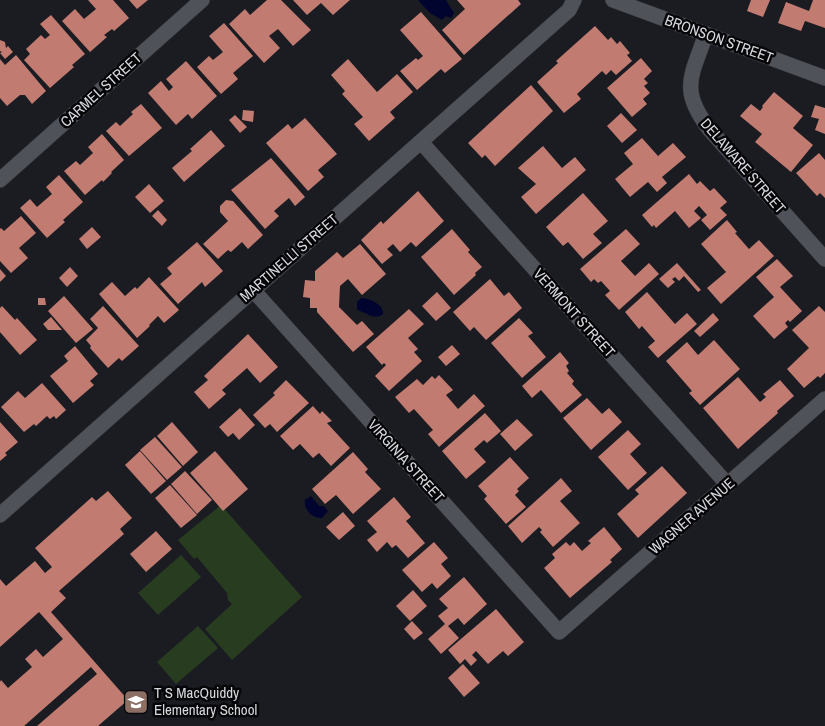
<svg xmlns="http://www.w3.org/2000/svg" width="825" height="726" font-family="'Archivo Narrow',sans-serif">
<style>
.green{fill:#283c20}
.water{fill:#00042f}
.building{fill:#c17b71}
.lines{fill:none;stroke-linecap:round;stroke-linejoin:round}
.street-casing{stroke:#37383d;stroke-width:16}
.secondary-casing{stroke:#37383d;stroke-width:16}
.street{stroke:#50525a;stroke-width:15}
.secondary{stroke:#50525a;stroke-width:15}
.labels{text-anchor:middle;stroke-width:5;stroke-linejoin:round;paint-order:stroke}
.street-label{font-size:15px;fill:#d6d8dc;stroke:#060609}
.poi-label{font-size:15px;fill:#d6d8dc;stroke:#060609;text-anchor:start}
</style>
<rect width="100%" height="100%" fill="#1a1c22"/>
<g class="green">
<polygon points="221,505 302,597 232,660 205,629 232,604 228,600 227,593 197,557 194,559 178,540"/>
<polygon points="181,555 201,577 158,615 138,593"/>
<polygon points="198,626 218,648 176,684 157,662"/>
</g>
<g class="water">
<polygon points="418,0 446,0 454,13 451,18 446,16 442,20 430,13"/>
<path d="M361 298C370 298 384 305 383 314 374 321 366 312 357 310V302Z"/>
<path d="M311 496 319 506H324L328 511 322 518C313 519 303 509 305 500Z"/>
</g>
<g class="building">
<polygon points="88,0 113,0 129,18 114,31 112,29 104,35 107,37 90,52 62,21 75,9 84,19 96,9"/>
<polygon points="129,0 148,0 137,9"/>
<polygon points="267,0 281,0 311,30 293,46 278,29 269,36 280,48 264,63 229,24 245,9 250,15"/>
<polygon points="293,0 350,0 333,15 321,3 307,15"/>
<polygon points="457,0 518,0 521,4 464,55 442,30 465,9"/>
<polygon points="751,0 770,0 763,17 747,11"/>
<polygon points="813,0 825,0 825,28 805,21 801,31 778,23 786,2 809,11"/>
<polygon points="421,12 462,59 445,73 441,69 417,90 400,71 416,58 418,60 423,56 400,30"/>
<polygon points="51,15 85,54 72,65 74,67 50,88 24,60 30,54 26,49 41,35 45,39 50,35 40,24"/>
<polygon points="224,23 253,56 233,73 238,79 221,94 197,67 209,56 213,60 223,52 209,36"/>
<polygon points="595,26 608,40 611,37 617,44 620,41 630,53 627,55 632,61 616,75 611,70 606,75 602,71 577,94 581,99 564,113 537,82 558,63 556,61"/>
<polygon points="0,40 5,42 6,48 8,46 13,52 5,59 0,53 2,52 0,51"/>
<polygon points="16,55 46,91 32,104 25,95 20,95 7,106 0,98 0,59 5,65"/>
<polygon points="641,58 652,71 644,79 648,83 644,86 650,93 643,99 647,104 632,117 607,88"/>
<polygon points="348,59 377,92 397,74 413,92 390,112 395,118 369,141 354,124 363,117 342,94 345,91 331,75"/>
<polygon points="186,61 217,96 192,119 188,114 176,125 148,93 161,81 169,91 173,87 166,79"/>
<polygon points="531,85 553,111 495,166 485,155 482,158 468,143"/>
<polygon points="774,92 803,116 793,128 813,145 791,172 755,142 762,134 740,116 751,104 760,111 763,107 762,106"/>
<polygon points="141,104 162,128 129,156 106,131 116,122 120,126 133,114 131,112"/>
<polygon points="815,105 825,108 825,134 815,130 819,119 811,117"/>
<polygon points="243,110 254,111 253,122 242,120"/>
<polygon points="621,113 637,130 622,143 607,126"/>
<polygon points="235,115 247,127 240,133 229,120"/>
<polygon points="305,118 337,154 318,170 324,177 308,191 266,143 288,124 292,129"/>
<polygon points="211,130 225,146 184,182 172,168 192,151 190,149"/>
<polygon points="102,134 124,160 111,172 112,173 103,182 102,180 85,195 64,171 76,161 80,165 93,153 88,147"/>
<polygon points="642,138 658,156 673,143 686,157 662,177 667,183 657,192 648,182 630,197 615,179 633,164 624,153"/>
<polygon points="543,146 562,168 575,157 586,170 536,214 521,197 536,184 518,168"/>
<polygon points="819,153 825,160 825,198 820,193 817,196 796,173"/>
<polygon points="271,158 305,197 295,206 289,198 274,211 279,216 265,229 231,190"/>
<polygon points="689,174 697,184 700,181 710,191 714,188 727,202 720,208 727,215 710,230 701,220 707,215 699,206 694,211 701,218 689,228 675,211 656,228 654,225 652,227 642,215"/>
<polygon points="59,175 83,202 63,220 65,222 47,238 20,208 30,199 37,207 52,194 46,187"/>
<polygon points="149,184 164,201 150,213 135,197"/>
<polygon points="418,191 444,221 416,247 411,242 400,252 393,244 387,249 393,255 382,264 361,240 381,221 383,224"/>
<polygon points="583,193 608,221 593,234 602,243 583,259 568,242 563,246 546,227"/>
<polygon points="226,200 233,201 263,235 248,249 242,242 231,252 228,250 218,259 203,244 228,221 220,212 220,206"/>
<polygon points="158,210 167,220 162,226 152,216"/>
<polygon points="21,216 36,233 19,248 28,258 11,273 0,261 0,229 1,228 4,231"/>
<polygon points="727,220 737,232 735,233 749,249 759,240 774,256 721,304 707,288 726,272 701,244"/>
<polygon points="92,227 101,237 87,249 79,239"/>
<polygon points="452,229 470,250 468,252 482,267 475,273 476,275 454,295 421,257"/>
<polygon points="626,229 640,244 621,261 635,276 649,263 659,274 619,310 605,295 610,291 601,281 598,283 594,279 591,282 580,269"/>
<polygon points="197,242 223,271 205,287 202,282 178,304 160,284 172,274 167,268"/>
<polygon points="360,244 386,274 362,295 348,279 340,286 339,307 357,325 362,321 374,334 353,352 317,312 317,308 310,308 310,298 303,297 305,280 315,281 315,271 337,252 343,258"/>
<polygon points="777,259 793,276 780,287 802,311 790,322 788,320 785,323 788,327 774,339 753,316 774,297 756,277"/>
<polygon points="677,263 701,290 698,292 684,276 679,281 675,277 672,279 675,282 668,288 659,279"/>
<polygon points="70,267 78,276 67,287 59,278"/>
<polygon points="0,269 6,276 0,282"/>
<polygon points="149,277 179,310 164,323 158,316 149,325 150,326 137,338 99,294 112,282 125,296 135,287 137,289"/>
<polygon points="490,279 504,296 509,292 522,308 486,340 474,327 470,331 453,312"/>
<polygon points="437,292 451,308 436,321 422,306"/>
<polygon points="647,292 675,324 687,313 697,324 658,358 648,347 655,341 642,326 639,329 625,312"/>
<polygon points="64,296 93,329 76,343 48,311"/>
<polygon points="38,298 45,298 46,305 38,305"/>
<polygon points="2,306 15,320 17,318 37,340 20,355 0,332 0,308"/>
<polygon points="103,306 139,346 122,361 119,358 108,368 90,348 91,346 86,340 98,328 90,319"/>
<polygon points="819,306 825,312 825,373 820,378 818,376 804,388 787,369 809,348 792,330"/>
<polygon points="409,309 424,324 408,338 418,349 414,352 422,361 389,391 375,376 386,365 384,363 382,365 366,347"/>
<polygon points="713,313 719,320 700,337 694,331"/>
<polygon points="51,317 62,330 48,330 43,324"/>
<polygon points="519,318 533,333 528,336 546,357 522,378 491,343"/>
<polygon points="248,334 278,367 260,383 247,368 222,390 226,394 209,409 194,392 208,380 204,376"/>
<polygon points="714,340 740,369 700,405 689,393 692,391 666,361 687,342 698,355"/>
<polygon points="452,345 460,354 446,366 438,357"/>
<polygon points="75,346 98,374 90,381 94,385 73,403 50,376 68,361 64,356"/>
<polygon points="560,352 569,363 566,366 569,371 567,373 574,381 572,384 582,395 561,413 541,390 532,398 522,386"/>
<polygon points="439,375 453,390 446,395 458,409 474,394 485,406 439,447 428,434 433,430 414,409 409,413 395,397 417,379 423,385 432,376 435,379"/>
<polygon points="738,377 760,402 766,397 763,394 780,380 794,396 777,411 778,413 738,449 703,408"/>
<polygon points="286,380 309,403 277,432 270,424 265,428 253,415 275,395 273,393"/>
<polygon points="42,383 66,410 56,419 54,416 50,419 47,416 36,426 34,424 24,432 1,407 18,391 25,398"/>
<polygon points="587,398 602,414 609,408 622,422 591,450 563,418"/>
<polygon points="313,406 320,414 322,411 332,421 327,423 350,448 331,466 319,453 313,458 300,444 293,450 280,436"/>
<polygon points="240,408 255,425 239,440 233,433 228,437 219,427"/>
<polygon points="485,413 501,431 487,443 484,440 474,449 486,462 466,479 442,451"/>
<polygon points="517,419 533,435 515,451 500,434"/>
<polygon points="0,422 18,442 5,453 7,455 0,461"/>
<polygon points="172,422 198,452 183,466 157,436"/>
<polygon points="628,430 641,444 630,454 647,473 628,490 598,457"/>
<polygon points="155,437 182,467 167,480 140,450"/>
<polygon points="140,451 166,481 151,494 125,465"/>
<polygon points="215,451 248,489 223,511 190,473"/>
<polygon points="353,452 368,469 365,472 381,489 353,514 336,495 325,504 312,489"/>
<polygon points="510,457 529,478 517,489 519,491 515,495 526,507 506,524 484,499 487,496 478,486"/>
<polygon points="662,466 687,493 638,538 617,514 639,494 635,490"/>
<polygon points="185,471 212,500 197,514 171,484"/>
<polygon points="561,478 572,491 560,501 580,523 553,547 540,532 542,530 539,527 522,543 508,526"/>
<polygon points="170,485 197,515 181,528 155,498"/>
<polygon points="108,491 132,518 120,529 124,534 59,591 66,598 51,612 128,700 98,726 37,726 97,674 91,667 24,726 0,726 0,682 1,680 8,688 32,667 25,659 36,649 43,657 63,639 39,612 0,647 0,579 6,586 35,561 45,573 52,567 35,548 92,497 96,501"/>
<polygon points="394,497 411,517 406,521 425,543 408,558 396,545 392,548 387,542 377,552 367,540 377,532 367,521"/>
<polygon points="343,512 355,526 339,540 326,527"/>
<polygon points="604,527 622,549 610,560 612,562 570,598 544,568 555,558 552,554 566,542 570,546 574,542 582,551 591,543 588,541"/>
<polygon points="156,531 172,549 146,572 130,554"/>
<polygon points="434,542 448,558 441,564 451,576 437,589 432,583 422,592 402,570"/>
<polygon points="464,577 487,604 464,625 458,618 448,626 459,638 441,654 428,639 445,624 438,616 448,608 439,599"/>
<polygon points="413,590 427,606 410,621 396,606"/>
<polygon points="496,609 524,642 508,656 503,651 488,664 476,651 472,655 477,660 471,666 465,659 460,664 448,650"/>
<polygon points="412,621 423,633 414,640 404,629"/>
<polygon points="463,664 480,683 464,697 448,678"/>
</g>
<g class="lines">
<defs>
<g id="street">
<polyline points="613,0 825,78"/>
<path d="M706 34C691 77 679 90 710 130L825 259"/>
<polyline points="421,142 728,485"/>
<polyline points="0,180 202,0"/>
<polyline points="253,290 559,632 825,399"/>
</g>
<polyline id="secondary" points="0,515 569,10 574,0"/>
</defs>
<use href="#street" class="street-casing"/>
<use href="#secondary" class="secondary-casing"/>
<use href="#street" class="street"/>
<use href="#secondary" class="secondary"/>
</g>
<defs>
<symbol id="school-square" viewBox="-11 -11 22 22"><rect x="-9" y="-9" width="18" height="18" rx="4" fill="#8d6e63" stroke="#060609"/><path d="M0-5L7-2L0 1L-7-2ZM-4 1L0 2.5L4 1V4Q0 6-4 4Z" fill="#fff"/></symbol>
</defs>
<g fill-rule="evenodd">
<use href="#school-square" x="122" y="688" width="28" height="28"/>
</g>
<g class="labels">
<g class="street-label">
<text transform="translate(719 39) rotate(20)" y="5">BRONSON STREET</text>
<text transform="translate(101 90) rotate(-42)" y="5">CARMEL STREET</text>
<text transform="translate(743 166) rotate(49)" y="5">DELAWARE STREET</text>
<text transform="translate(289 258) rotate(-41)" y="5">MARTINELLI STREET</text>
<text transform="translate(574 313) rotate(48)" y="5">VERMONT STREET</text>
<text transform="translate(406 461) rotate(48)" y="5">VIRGINIA STREET</text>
<text transform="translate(692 516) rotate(-41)" y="5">WAGNER AVENUE</text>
</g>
<g class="poi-label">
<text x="154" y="698">T S MacQuiddy<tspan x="154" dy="17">Elementary School</tspan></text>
</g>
</g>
</svg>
